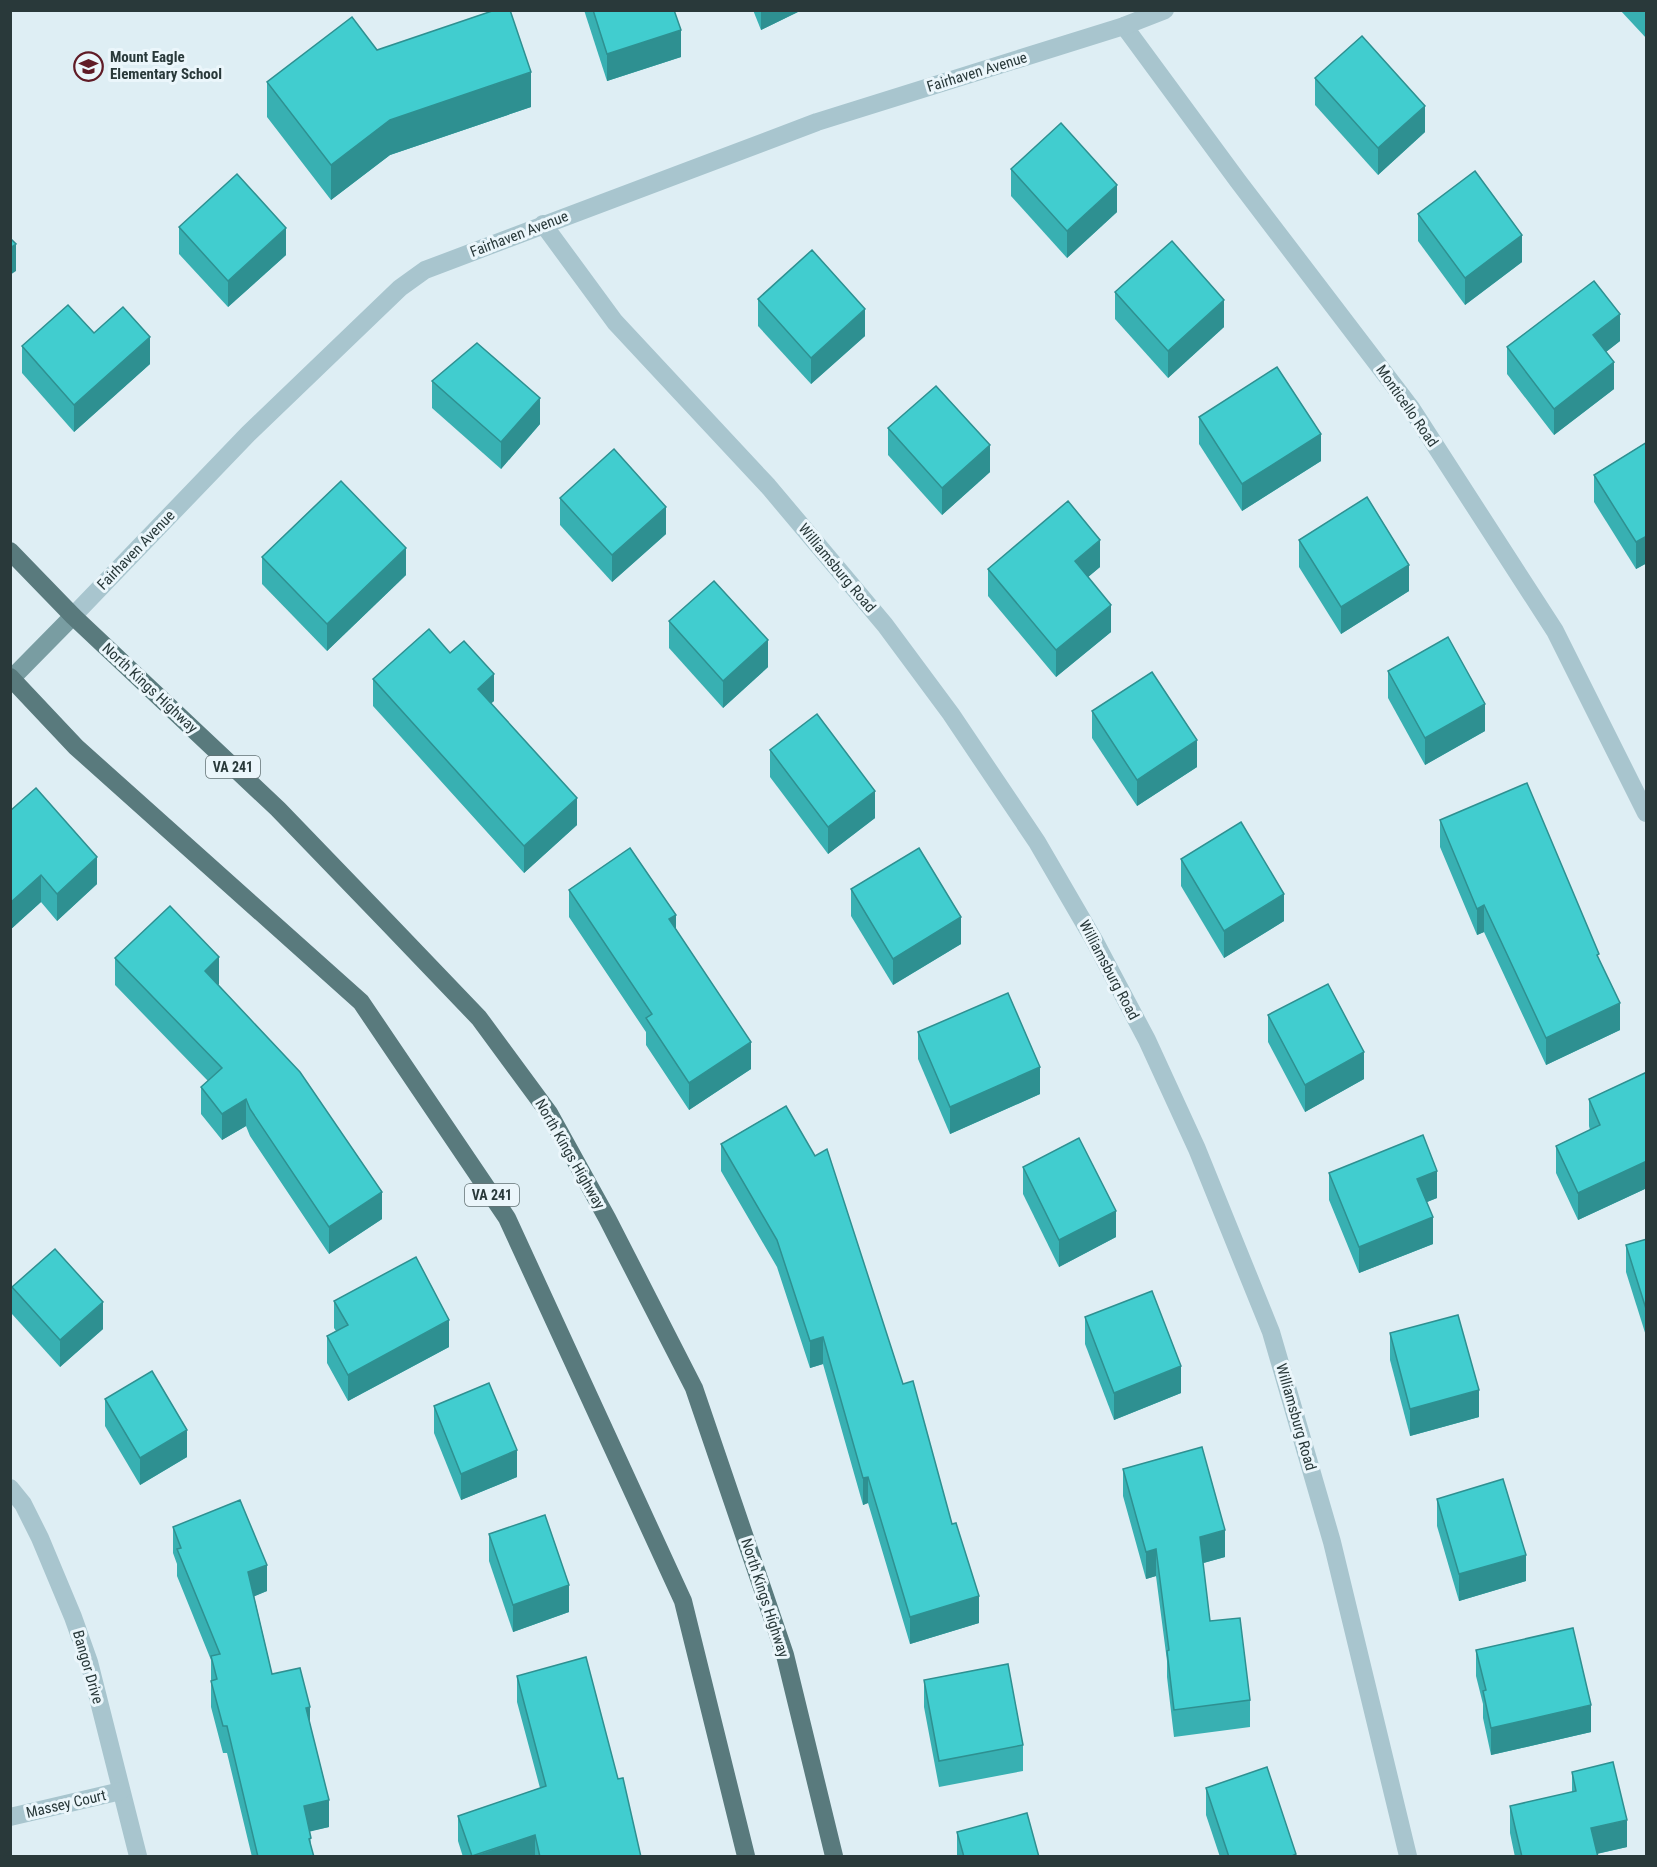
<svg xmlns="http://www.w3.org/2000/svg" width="1657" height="1867" font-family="'Roboto Condensed',sans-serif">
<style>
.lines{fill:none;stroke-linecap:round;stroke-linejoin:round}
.street{stroke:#a8c5ce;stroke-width:18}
.secondary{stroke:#799da2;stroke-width:18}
.primary{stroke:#597a7d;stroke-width:18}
.wall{fill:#38b0b2}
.shaded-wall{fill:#2e9091}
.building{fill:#41cdcf;stroke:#2e9091;stroke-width:1.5}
.labels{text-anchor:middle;stroke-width:6;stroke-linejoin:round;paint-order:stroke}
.shield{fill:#ebf6fb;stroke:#637274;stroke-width:1.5}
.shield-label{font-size:14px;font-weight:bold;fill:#29393a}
.poi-label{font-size:15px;font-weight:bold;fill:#29393a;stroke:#ebf6fb;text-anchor:start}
.street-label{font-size:15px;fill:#29393a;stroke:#ebf6fb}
</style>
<rect width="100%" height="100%" fill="#deeef4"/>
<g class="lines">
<g class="street">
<polyline points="1124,26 1238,181 1411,408 1555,631 1646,813"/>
<polyline points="543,224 615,322 768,486 885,625 951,714 1037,842 1094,940 1147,1040 1197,1149 1271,1332 1332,1542 1408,1856"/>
<polyline points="73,616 248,434 400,288 425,270 817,122 1124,26 1165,10"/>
<polyline points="10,1488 23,1504 40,1538 73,1617 89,1662 138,1856"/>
<polyline points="10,1817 121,1791"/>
</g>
<polyline class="secondary" points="10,680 73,616"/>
<g class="primary">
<polyline points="10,551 73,616 278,809 388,923 479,1018 549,1113 607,1218 694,1388 785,1655 834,1856"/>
<polyline points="10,677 76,747 361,1002 507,1218 683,1601 746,1856"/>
</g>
</g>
<g class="wall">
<polygon points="584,10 674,10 681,57 607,81"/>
<polygon points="753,10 802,10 761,30"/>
<polygon points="1620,10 1647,10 1647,39"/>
<polygon points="377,50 531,107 390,155 331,200 267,117 267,82"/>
<polygon points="1315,78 1425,132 1378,175 1315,105"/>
<polygon points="1011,169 1117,212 1067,258 1011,196"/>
<polygon points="1418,214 1522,262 1465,305 1418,241"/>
<polygon points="179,227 286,255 228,307 179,254"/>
<polygon points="1115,292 1224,327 1168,378 1115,319"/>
<polygon points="758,299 865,336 811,384 758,326"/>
<polygon points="94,333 150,364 74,432 22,373 22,346"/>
<polygon points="1620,341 1606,352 1614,389 1554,435 1507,374 1507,347"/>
<polygon points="432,381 540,424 501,469 432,408"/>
<polygon points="1199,417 1321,461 1242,511 1199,444"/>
<polygon points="888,428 990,472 942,515 888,455"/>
<polygon points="1647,442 1647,563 1636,569 1594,502 1594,475"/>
<polygon points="560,498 666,534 612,582 560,525"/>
<polygon points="1299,540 1409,591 1341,634 1299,567"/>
<polygon points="262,557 406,575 327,651 262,584"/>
<polygon points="1100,567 1088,577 1111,632 1056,677 988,596 988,569"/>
<polygon points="669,621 768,667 723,708 669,648"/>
<polygon points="1388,671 1485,731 1425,765 1388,698"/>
<polygon points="373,679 494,701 491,703 577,825 524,873 373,706"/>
<polygon points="1092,711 1197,767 1137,806 1092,738"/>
<polygon points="770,750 875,818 828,854 770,777"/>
<polygon points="10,811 97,884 57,921 41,902 10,930"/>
<polygon points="1440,820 1599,960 1620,1030 1546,1065 1484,932 1477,935 1440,847"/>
<polygon points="1181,859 1284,921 1224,958 1181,886"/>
<polygon points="851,889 961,944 893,985 851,916"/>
<polygon points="569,890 676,929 751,1069 689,1110 646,1045 646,1032 569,917"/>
<polygon points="115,958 219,984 218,985 382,1219 329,1254 250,1136 246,1126 222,1140 201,1114 201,1087 208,1081 115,985"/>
<polygon points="1268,1015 1364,1079 1305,1112 1268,1042"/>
<polygon points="918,1032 1040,1094 950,1134 918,1059"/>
<polygon points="1647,1072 1647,1188 1578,1220 1556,1173 1556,1146 1590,1130 1589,1126 1589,1099"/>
<polygon points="786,1106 979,1623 910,1644 868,1503 863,1505 823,1364 810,1368 777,1267 721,1171 721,1144"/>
<polygon points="1023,1167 1116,1237 1059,1267 1023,1194"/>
<polygon points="1329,1173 1437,1198 1427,1202 1433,1244 1359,1273 1329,1200"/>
<polygon points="1647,1239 1647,1339 1626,1272 1626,1245"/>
<polygon points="12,1287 103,1329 60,1367 12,1314"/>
<polygon points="334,1301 449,1347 348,1401 327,1363 327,1336 336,1331 334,1328"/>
<polygon points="1085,1317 1181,1393 1114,1420 1085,1344"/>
<polygon points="1390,1333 1479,1417 1410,1436 1390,1360"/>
<polygon points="105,1399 187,1457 140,1485 105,1426"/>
<polygon points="434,1406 517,1477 461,1500 434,1433"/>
<polygon points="1123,1469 1225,1557 1203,1563 1210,1621 1250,1700 1250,1727 1174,1737 1167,1677 1167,1661 1156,1576 1146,1579 1123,1496"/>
<polygon points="1437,1499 1526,1581 1459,1601 1437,1526"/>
<polygon points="173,1527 267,1591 254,1596 272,1674 310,1724 329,1827 310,1831 311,1847 314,1857 252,1857 227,1753 223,1753 211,1707 211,1660 177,1576 177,1564 173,1553"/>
<polygon points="489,1534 569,1612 513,1632 489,1561"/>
<polygon points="1476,1650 1591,1732 1491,1755 1483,1718 1483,1704 1476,1676"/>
<polygon points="517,1676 618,1779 641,1857 463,1857 458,1841 458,1816 540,1788 517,1702"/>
<polygon points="924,1680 1023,1745 1023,1771 939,1787 924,1707"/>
<polygon points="1572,1772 1627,1847 1597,1854 1598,1857 1515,1857 1510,1833 1510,1806 1572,1792"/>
<polygon points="1206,1788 1296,1857 1220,1857 1206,1815"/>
<polygon points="957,1832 1039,1857 957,1857"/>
</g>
<g class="shaded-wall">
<polygon points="761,10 802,10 761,30"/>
<polygon points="681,30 681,57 607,81 607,54"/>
<polygon points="531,72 531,107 390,155 331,200 331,165 390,120"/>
<polygon points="1425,106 1425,132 1378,175 1378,148"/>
<polygon points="1117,185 1117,212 1067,258 1067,231"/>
<polygon points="286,228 286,255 228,307 228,281"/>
<polygon points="1522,235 1522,262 1465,305 1465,278"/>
<polygon points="16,244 16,271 10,275 10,248"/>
<polygon points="1224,300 1224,327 1168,378 1168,351"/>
<polygon points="865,309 865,336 811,384 811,358"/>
<polygon points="1620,314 1620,341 1593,362 1593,335"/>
<polygon points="150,337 150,364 74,432 74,405"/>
<polygon points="1614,362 1614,389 1554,435 1554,409"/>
<polygon points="540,398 540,424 501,469 501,442"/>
<polygon points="1321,434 1321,461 1242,511 1242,484"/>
<polygon points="990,445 990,472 942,515 942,488"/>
<polygon points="666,507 666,534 612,582 612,555"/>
<polygon points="1647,536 1647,563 1636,569 1636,542"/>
<polygon points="1100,540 1100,567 1075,588 1075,561"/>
<polygon points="406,548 406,575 327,651 327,624"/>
<polygon points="1409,565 1409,591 1341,634 1341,607"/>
<polygon points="1111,605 1111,632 1056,677 1056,650"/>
<polygon points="768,640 768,667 723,708 723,681"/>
<polygon points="494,674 494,701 478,715 478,689"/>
<polygon points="1485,704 1485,731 1425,765 1425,738"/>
<polygon points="1197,740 1197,767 1137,806 1137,780"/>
<polygon points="875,791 875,818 828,854 828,827"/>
<polygon points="577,798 577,825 524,873 524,846"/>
<polygon points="97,857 97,884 57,921 57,894"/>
<polygon points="41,875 41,902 10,930 10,903"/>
<polygon points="1284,894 1284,921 1224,958 1224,931"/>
<polygon points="1484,905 1484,932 1477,935 1477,909"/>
<polygon points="676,915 676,941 669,919"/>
<polygon points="961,917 961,944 893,985 893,959"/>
<polygon points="219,957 219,984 205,998 205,971"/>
<polygon points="1620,1003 1620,1030 1546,1065 1546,1038"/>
<polygon points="751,1042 751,1069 689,1110 689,1083"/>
<polygon points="1364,1052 1364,1079 1305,1112 1305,1085"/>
<polygon points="1040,1067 1040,1094 950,1134 950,1107"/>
<polygon points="246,1099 246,1126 222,1140 222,1114"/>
<polygon points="1647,1161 1647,1188 1578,1220 1578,1193"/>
<polygon points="1437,1171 1437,1198 1417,1206 1417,1179"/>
<polygon points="382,1192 382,1219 329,1254 329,1227"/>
<polygon points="1116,1211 1116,1237 1059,1267 1059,1240"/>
<polygon points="1433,1217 1433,1244 1359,1273 1359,1247"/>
<polygon points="103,1302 103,1329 60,1367 60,1340"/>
<polygon points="449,1320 449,1347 348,1401 348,1375"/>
<polygon points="823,1337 823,1364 810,1368 810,1341"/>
<polygon points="1181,1366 1181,1393 1114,1420 1114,1393"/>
<polygon points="1479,1390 1479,1417 1410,1436 1410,1409"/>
<polygon points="187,1430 187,1457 140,1485 140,1458"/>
<polygon points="517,1450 517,1477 461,1500 461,1474"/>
<polygon points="868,1477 868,1503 863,1505 863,1478"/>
<polygon points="1225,1530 1225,1557 1200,1564 1200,1537"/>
<polygon points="1156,1549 1156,1576 1146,1579 1146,1552"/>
<polygon points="1526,1555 1526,1581 1459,1601 1459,1574"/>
<polygon points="267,1565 267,1591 248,1599 248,1572"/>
<polygon points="569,1585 569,1612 513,1632 513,1605"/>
<polygon points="979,1596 979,1623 910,1644 910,1617"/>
<polygon points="1591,1705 1591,1732 1491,1755 1491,1728"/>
<polygon points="310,1707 310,1734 306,1708"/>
<polygon points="329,1800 329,1827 304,1833 304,1806"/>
<polygon points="1627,1820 1627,1847 1591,1855 1591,1828"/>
<polygon points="535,1835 535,1857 472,1857"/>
</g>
<g class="building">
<polygon points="495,10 510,10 531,72 390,120 331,165 267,82 352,17 377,50"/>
<polygon points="593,10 674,10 681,30 607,54"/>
<polygon points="1362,36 1425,106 1378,148 1315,78"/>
<polygon points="1061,123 1117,185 1067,231 1011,169"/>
<polygon points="1475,171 1522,235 1465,278 1418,214"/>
<polygon points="237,174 286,228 228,281 179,227"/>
<polygon points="10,238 16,244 10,248"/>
<polygon points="1172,241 1224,300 1168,351 1115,292"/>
<polygon points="812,250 865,309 811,358 758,299"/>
<polygon points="1594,281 1620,314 1593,335 1614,362 1554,409 1507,347"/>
<polygon points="68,305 94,333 123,307 150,337 74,405 22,346"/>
<polygon points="477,343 540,398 501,442 432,381"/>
<polygon points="1277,367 1321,434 1242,484 1199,417"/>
<polygon points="936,386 990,445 942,488 888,428"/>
<polygon points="1647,442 1647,536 1636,542 1594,475"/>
<polygon points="614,449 666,507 612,555 560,498"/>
<polygon points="341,481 406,548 327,624 262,557"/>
<polygon points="1367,497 1409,565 1341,607 1299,540"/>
<polygon points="1068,501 1100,540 1075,561 1111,605 1056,650 988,569"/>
<polygon points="714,581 768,640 723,681 669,621"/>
<polygon points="429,629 450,653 464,641 494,674 478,689 577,798 524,846 373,679"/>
<polygon points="1448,637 1485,704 1425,738 1388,671"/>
<polygon points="1152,672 1197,740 1137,780 1092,711"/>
<polygon points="817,714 875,791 828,827 770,750"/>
<polygon points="1527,783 1599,954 1597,955 1620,1003 1546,1038 1484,905 1477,909 1440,820"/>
<polygon points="36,788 97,857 57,894 41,875 10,903 10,811"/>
<polygon points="1241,822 1284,894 1224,931 1181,859"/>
<polygon points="630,848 676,915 669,919 751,1042 689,1083 646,1018 652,1014 569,890"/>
<polygon points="919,848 961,917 893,959 851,889"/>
<polygon points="170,906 219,957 205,971 300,1072 382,1192 329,1227 250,1109 246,1099 222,1114 201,1087 222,1068 115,958"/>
<polygon points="1328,984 1364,1052 1305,1085 1268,1015"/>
<polygon points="1008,993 1040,1067 950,1107 918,1032"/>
<polygon points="1647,1072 1647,1161 1578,1193 1556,1146 1600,1125 1589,1099"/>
<polygon points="786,1106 815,1156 827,1149 903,1384 913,1381 952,1524 956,1523 979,1596 910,1617 868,1477 863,1478 823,1337 810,1341 777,1240 721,1144"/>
<polygon points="1423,1135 1437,1171 1417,1179 1433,1217 1359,1247 1329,1173"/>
<polygon points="1079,1138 1116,1211 1059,1240 1023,1167"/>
<polygon points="1647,1239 1647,1312 1626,1245"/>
<polygon points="55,1249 103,1302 60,1340 12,1287"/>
<polygon points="416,1257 449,1320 348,1375 327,1336 348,1325 334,1301"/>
<polygon points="1152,1291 1181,1366 1114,1393 1085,1317"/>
<polygon points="1458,1315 1479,1390 1410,1409 1390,1333"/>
<polygon points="152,1371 187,1430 140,1458 105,1399"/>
<polygon points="489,1383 517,1450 461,1474 434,1406"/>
<polygon points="1202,1447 1225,1530 1200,1537 1210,1621 1240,1618 1250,1700 1174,1710 1167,1651 1169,1650 1156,1549 1146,1552 1123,1469"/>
<polygon points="1503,1479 1526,1555 1459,1574 1437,1499"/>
<polygon points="240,1500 267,1565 248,1572 272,1674 300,1668 310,1707 306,1708 329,1800 304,1806 311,1838 309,1839 314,1857 258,1857 227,1726 223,1726 211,1681 217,1679 211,1656 220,1654 177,1549 181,1548 173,1527"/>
<polygon points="545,1515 569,1585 513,1605 489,1534"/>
<polygon points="1573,1628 1591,1705 1491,1728 1483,1691 1486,1690 1476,1650"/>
<polygon points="586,1657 618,1779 623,1778 641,1857 540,1857 535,1835 472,1856 458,1816 546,1786 517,1676"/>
<polygon points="1008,1664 1023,1745 939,1761 924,1680"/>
<polygon points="1613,1762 1627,1820 1591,1828 1598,1857 1522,1857 1510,1806 1576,1791 1572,1772"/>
<polygon points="1267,1767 1296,1854 1290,1857 1229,1857 1206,1788"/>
<polygon points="1027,1813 1039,1857 964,1857 957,1832"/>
</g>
<defs>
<symbol id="school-ring" viewBox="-11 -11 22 22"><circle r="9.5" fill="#ebf6fb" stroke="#601b26" stroke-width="1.5"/><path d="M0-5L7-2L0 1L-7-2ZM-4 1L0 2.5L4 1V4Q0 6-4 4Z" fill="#601b26"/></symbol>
</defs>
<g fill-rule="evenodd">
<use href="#school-ring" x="72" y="50" width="33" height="33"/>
</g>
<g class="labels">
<g class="shield">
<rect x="206" y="756" width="54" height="22" rx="4.5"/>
<rect x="465" y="1184" width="54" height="22" rx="4.5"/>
</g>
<g class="shield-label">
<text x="233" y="772">VA 241</text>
<text x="492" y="1200">VA 241</text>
</g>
<g class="poi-label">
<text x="110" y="62">Mount Eagle<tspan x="110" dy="17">Elementary School</tspan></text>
</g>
<g class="street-label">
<text transform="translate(977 72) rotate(-17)" y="5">Fairhaven Avenue</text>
<text transform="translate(519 234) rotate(-21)" y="5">Fairhaven Avenue</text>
<text transform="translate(1407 406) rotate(55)" y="5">Monticello Road</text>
<text transform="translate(136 550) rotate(-46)" y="5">Fairhaven Avenue</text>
<text transform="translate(837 568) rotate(50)" y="5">Williamsburg Road</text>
<text transform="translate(150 688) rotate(43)" y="5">North Kings Highway</text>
<text transform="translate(1109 970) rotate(62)" y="5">Williamsburg Road</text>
<text transform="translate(570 1154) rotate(60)" y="5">North Kings Highway</text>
<text transform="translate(1296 1417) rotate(74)" y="5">Williamsburg Road</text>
<text transform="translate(765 1598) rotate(72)" y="5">North Kings Highway</text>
<text transform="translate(88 1667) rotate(74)" y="5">Bangor Drive</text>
<text transform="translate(66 1804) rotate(-13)" y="5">Massey Court</text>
</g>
</g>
<rect width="1657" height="1867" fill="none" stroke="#29393a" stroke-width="24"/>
</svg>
